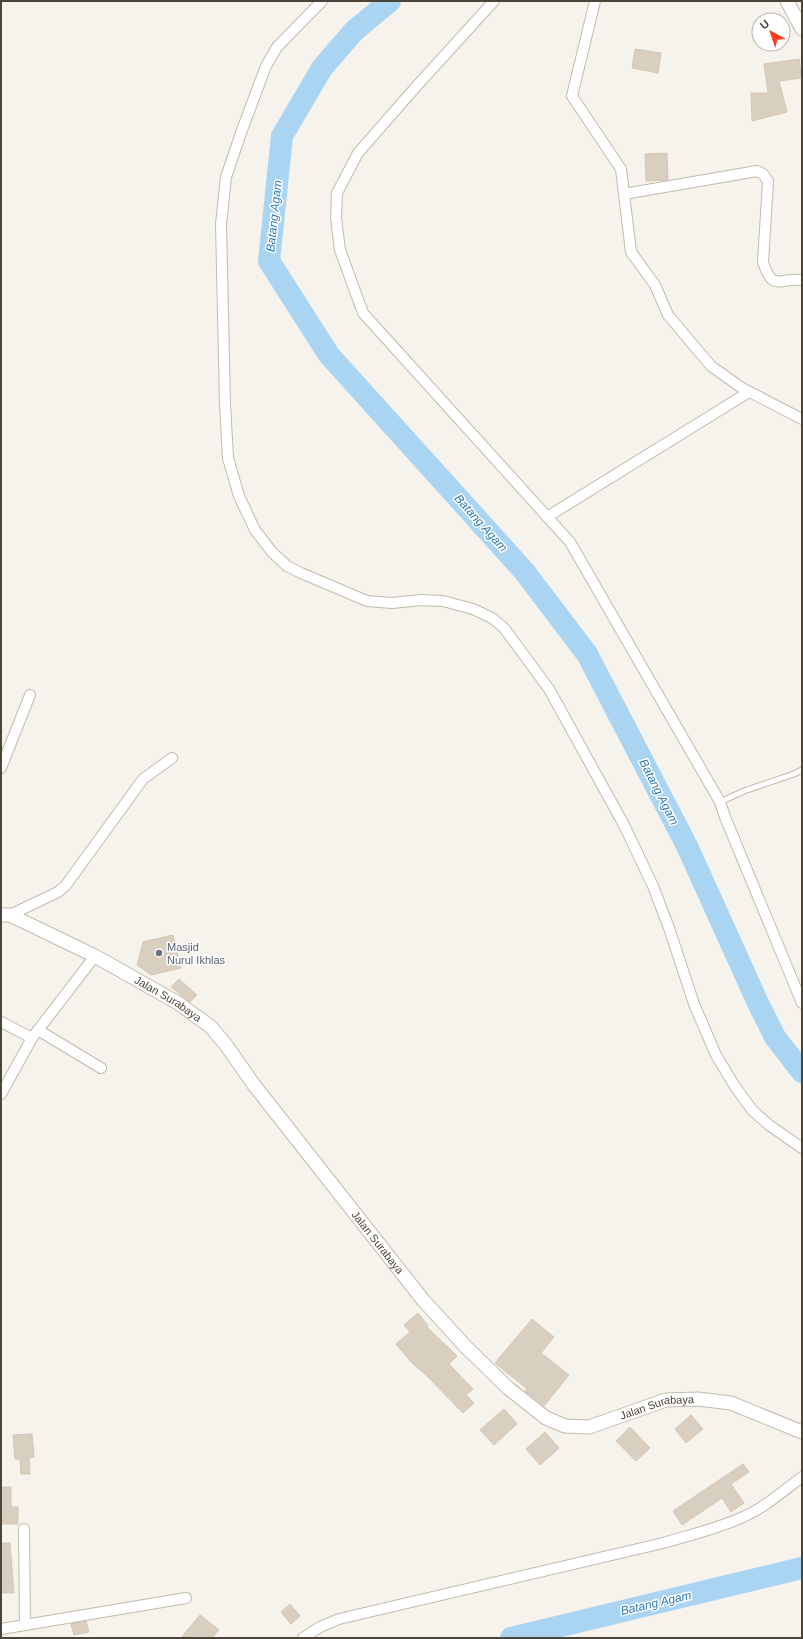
<svg xmlns="http://www.w3.org/2000/svg" width="803" height="1639" font-family="Helvetica,sans-serif">
<style>
.lines{fill:none;stroke-linecap:round;stroke-linejoin:round}
.river{stroke:#a9d4f2;stroke-width:22}
.building{fill:#d8cfc1;stroke:#d3c7b4}
.service-casing{stroke:#c2bbae;stroke-width:7}
.minor-casing{stroke:#c2bbae;stroke-width:12}
.tertiary-casing{stroke:#c2bbae;stroke-width:15}
.service{stroke:#fff;stroke-width:5}
.minor{stroke:#fff;stroke-width:10}
.tertiary{stroke:#fff;stroke-width:13}
.worship-dot{fill:#6b7280;stroke:#fff;stroke-width:1.5}
.labels{text-anchor:middle;stroke-width:3;stroke-linejoin:round;paint-order:stroke}
.worship-label{font-size:11px;fill:#5b616d;stroke:#fff;text-anchor:start}
.street-label{font-size:11px;fill:#4b4439;stroke:#fff}
.water-label{font-size:12px;font-style:italic;fill:#2e7ab2;stroke:#fff}
</style>
<rect width="100%" height="100%" fill="#f6f3ec"/>
<g class="lines">
<g class="river">
<polyline points="390,1 354,31 322,68 282,136 269,261 329,355 524,571 587,654 687,846 758,1003 775,1037 802,1072"/>
<polyline points="511,1638 802,1568"/>
</g>
</g>
<g class="building">
<polygon points="635,49 661,53 658,73 632,68"/>
<polygon points="799,59 802,78 779,81 787,112 752,121 751,93 768,93 764,64"/>
<polygon points="667,153 668,180 646,181 645,154"/>
<polygon points="173,935 181,968 151,975 137,965 143,942"/>
<polygon points="179,979 197,995 190,1002 171,987"/>
<polygon points="418,1313 428,1326 427,1327 457,1356 449,1364 473,1389 466,1395 474,1403 463,1413 427,1376 412,1363 396,1344 410,1332 404,1325"/>
<polygon points="532,1319 554,1337 541,1353 569,1375 544,1406 525,1391 527,1389 495,1363"/>
<polygon points="504,1409 517,1424 494,1445 480,1430"/>
<polygon points="691,1415 703,1429 686,1443 675,1429"/>
<polygon points="630,1427 650,1448 636,1461 616,1441"/>
<polygon points="545,1432 559,1448 540,1465 526,1449"/>
<polygon points="32,1434 34,1457 29,1458 30,1474 21,1474 20,1459 15,1459 13,1435"/>
<polygon points="743,1464 749,1472 731,1484 744,1503 731,1512 722,1498 682,1525 673,1511"/>
<polygon points="1,1487 11,1487 11,1507 18,1507 18,1524 1,1524"/>
<polygon points="1,1543 10,1543 14,1593 1,1593"/>
<polygon points="290,1604 300,1616 291,1624 281,1612"/>
<polygon points="200,1615 219,1630 212,1638 181,1638"/>
<polygon points="86,1621 89,1632 74,1635 71,1624"/>
</g>
<g class="lines">
<defs>
<polyline id="service" points="720,802 744,791 794,774 802,770"/>
<g id="minor">
<polyline points="322,1 277,47 266,66 242,130 226,177 221,224 225,404 228,458 239,496 255,530 272,552 287,566 301,573 367,601 392,603 421,600 443,601 473,609 492,618 504,628 549,689 624,825 653,886 669,928 694,1004 716,1055 734,1085 752,1110 769,1125 802,1148"/>
<polyline points="494,1 414,89 358,153 337,193 336,218 340,250 363,313 570,542 720,802 725,817 802,1003"/>
<polyline points="595,1 572,96 621,169 631,252 655,285 668,315 711,366 742,388 802,419"/>
<path d="M624 194 757 171 763 174 768 181 763 262C773 293 780 277 802 280"/>
<polyline points="547,517 749,392"/>
<polyline points="1,768 30,695"/>
<polyline points="10,915 58,892 66,885 143,779 172,758"/>
<polyline points="1,1022 32,1038"/>
<polyline points="38,1030 101,1068"/>
<polyline points="1,1094 32,1038 95,956"/>
<polyline points="24,1529 25,1625"/>
<polyline points="1,1629 186,1598"/>
<path d="M303 1638 320 1627 339 1619 663 1543C690 1535 717 1529 743 1517 764 1508 783 1491 802 1477"/>
</g>
<g id="tertiary">
<polyline points="787,1 802,29"/>
<path id="s1" d="M1 915H10L95 956 178 1003 211 1027 226 1045 254 1085 423 1300 466 1347 508 1388 546 1418 565 1426 589 1427 666 1400 698 1399 731 1403 802 1432"/>
</g>
</defs>
<use href="#service" class="service-casing"/>
<use href="#minor" class="minor-casing"/>
<use href="#tertiary" class="tertiary-casing"/>
<use href="#service" class="service"/>
<use href="#minor" class="minor"/>
<use href="#tertiary" class="tertiary"/>
</g>
<circle class="worship-dot" cx="159" cy="953" r="4"/>
<g class="labels">
<g class="worship-label">
<text x="167" y="951">Masjid<tspan x="167" dy="13">Nurul Ikhlas</tspan></text>
</g>
<g class="street-label">
<text dy="4" stroke="none"><textPath href="#s1" startOffset="188">Jalan Surabaya</textPath></text>
<text dy="4" stroke="none"><textPath href="#s1" startOffset="512">Jalan Surabaya</textPath></text>
<text dy="4" stroke="none"><textPath href="#s1" startOffset="872">Jalan Surabaya</textPath></text>
</g>
<g class="water-label">
<text transform="translate(274 216) rotate(-84)" y="4">Batang Agam</text>
<text transform="translate(481 523) rotate(48)" y="4">Batang Agam</text>
<text transform="translate(659 792) rotate(63)" y="4">Batang Agam</text>
<text transform="translate(656 1603) rotate(-13)" y="4">Batang Agam</text>
</g>
</g>
<rect width="803" height="1639" fill="none" stroke="#4b4439" stroke-width="4"/>
<g transform="translate(771 32) rotate(320)"><circle r="19" fill="#ffffff" stroke="#b7b4b0"/>
<path d="M0-3L7 15L0 10L-7 15Z" fill="#fc3f1d"/>
<text y="-6" font-size="11" font-weight="bold" text-anchor="middle" fill="#4b4439">U</text>
</g>
</svg>
